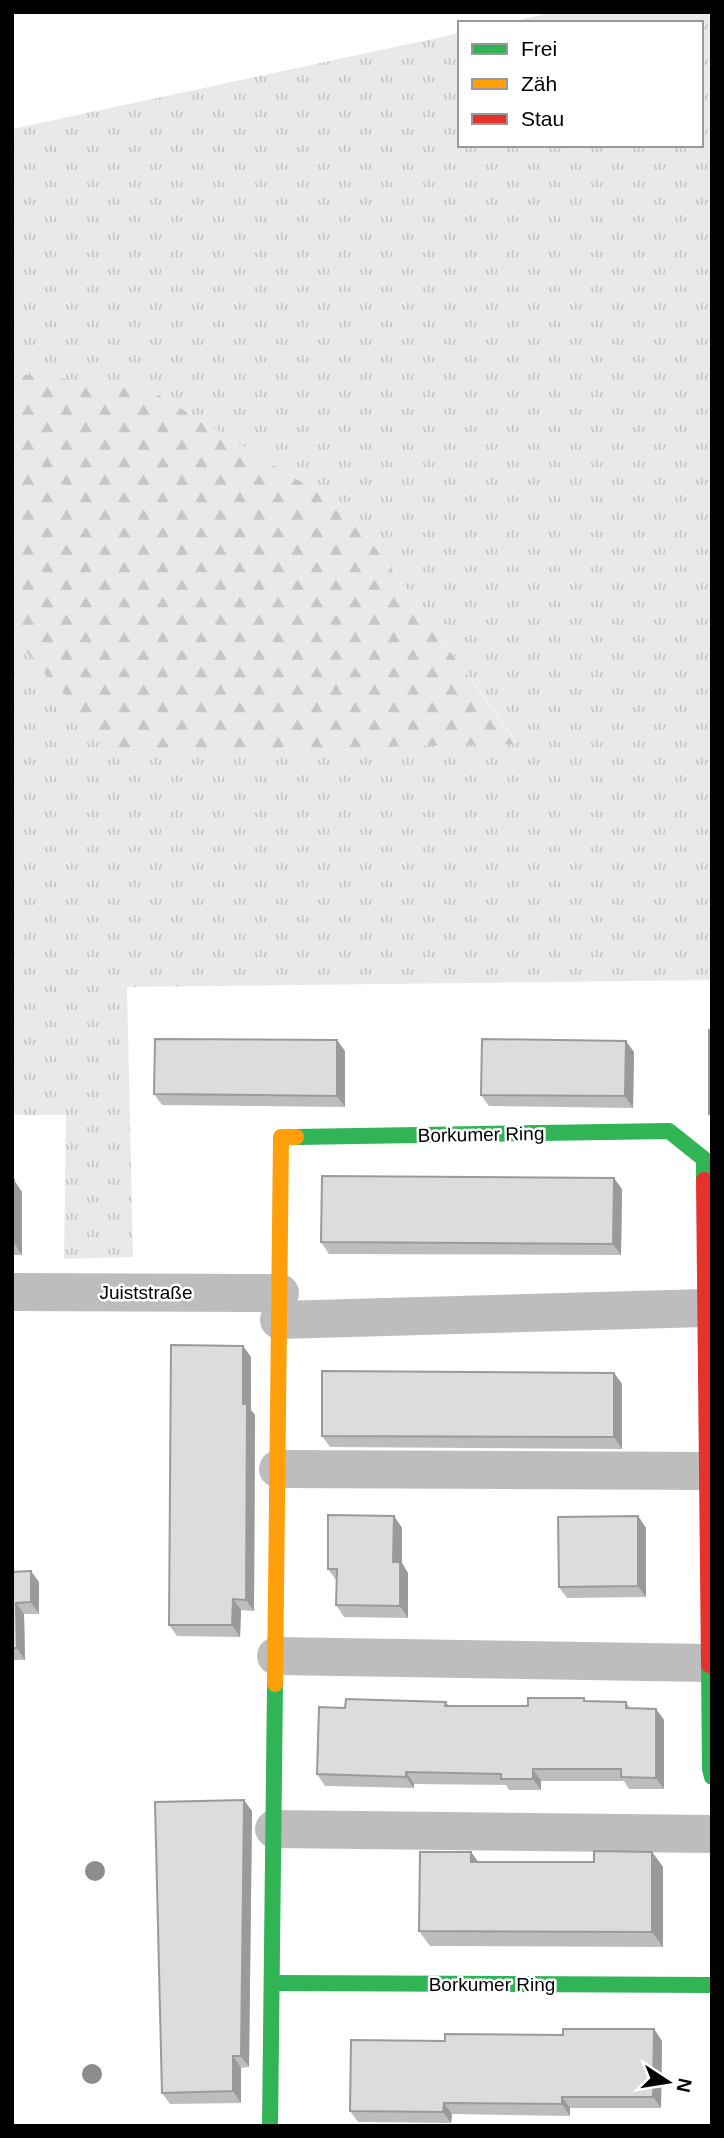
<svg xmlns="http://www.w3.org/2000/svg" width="724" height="2138" font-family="Arial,sans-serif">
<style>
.grass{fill:url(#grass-tufts)}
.forest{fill:url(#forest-firs)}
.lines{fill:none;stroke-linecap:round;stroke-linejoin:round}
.street{stroke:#bdbdbd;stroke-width:38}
.fast{stroke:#30b455;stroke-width:16}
.slow{stroke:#ff9f0a;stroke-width:16}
.jam{stroke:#e5322d;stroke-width:16}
.tree{fill:#8c8c8c}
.wall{fill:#bdbdbd}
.shaded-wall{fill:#9a9a9a}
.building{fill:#dcdcdc;stroke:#9a9a9a;stroke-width:2}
.labels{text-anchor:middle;stroke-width:5;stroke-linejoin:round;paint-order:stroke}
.street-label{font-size:19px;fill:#000;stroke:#fff}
</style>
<defs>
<pattern id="grass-tufts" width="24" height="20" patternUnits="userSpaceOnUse" patternTransform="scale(1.75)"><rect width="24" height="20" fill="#e9e9e9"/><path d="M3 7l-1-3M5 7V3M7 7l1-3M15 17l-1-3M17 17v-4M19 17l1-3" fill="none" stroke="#c6c6c6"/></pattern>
<pattern id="forest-firs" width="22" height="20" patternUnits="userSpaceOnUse" patternTransform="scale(1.75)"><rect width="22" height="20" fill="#e9e9e9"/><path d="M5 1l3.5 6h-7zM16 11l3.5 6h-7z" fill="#c6c6c6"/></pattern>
</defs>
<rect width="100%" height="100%" fill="#fff"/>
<polygon class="grass" points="554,12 712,12 712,980 127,987 133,1257 64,1259 66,1115 12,1115 12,636 115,752 517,743 349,511 147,388 12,373 12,129 460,33 460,145 701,145 701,23 506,23"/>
<polygon class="forest" points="12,373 147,388 349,511 517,744 115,752 12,636"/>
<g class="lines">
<g class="street">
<polyline points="12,1292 280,1293"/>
<polyline points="279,1320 706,1308"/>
<polyline points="278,1469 707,1471"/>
<polyline points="276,1656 709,1663"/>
<polyline points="274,1829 712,1834"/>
</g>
<g class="fast">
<polyline points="296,1137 669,1131 704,1159 704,1180"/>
<polyline points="709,1665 710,1769 712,1777"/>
<polyline points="272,1983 712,1985"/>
<polyline points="270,2126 275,1684"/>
</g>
<polyline class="slow" points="275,1684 281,1137 296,1137"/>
<polyline class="jam" points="704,1180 709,1665"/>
</g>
<g class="tree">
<circle cx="95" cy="1871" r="10"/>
<circle cx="92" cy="2074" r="10"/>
</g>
<g class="wall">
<polygon points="337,1040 345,1051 345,1107 162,1105 154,1094"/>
<polygon points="634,1052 633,1108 489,1106 481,1095"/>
<polygon points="12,1180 22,1192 22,1255 12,1255"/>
<polygon points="622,1189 621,1255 329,1254 321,1242"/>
<polygon points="243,1346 251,1357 251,1410 255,1415 254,1611 241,1610 240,1637 177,1636 169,1625"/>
<polygon points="614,1373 622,1384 622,1449 330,1447 322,1436"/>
<polygon points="394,1516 402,1528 402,1563 408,1573 408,1618 344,1617 336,1605 336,1580 328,1569"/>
<polygon points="638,1516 646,1528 646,1597 567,1598 559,1587"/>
<polygon points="12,1572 39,1582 39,1614 24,1614 25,1660 12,1660"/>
<polygon points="446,1702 449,1706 528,1706 586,1702 626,1702 630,1708 656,1709 664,1720 664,1789 629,1789 624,1781 541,1781 541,1790 509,1790 506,1785 414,1784 414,1788 325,1786 317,1774 345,1708"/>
<polygon points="252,1811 249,2067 241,2068 241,2103 170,2104 162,2093"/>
<polygon points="471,1852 478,1862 594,1862 652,1852 663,1867 663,1947 430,1946 419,1931"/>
<polygon points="654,2029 662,2041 661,2108 570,2108 570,2116 452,2114 451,2123 358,2122 350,2111 445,2041 563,2035"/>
</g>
<g class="shaded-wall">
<polygon points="337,1040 345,1051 345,1107 337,1096"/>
<polygon points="626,1041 634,1052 633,1108 625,1096"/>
<polygon points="614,1178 622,1189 621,1255 613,1244"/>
<polygon points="14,1180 22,1192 22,1255 14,1243"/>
<polygon points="243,1346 251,1357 251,1410 255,1415 254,1611 246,1600"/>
<polygon points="614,1373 622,1384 622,1449 614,1437"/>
<polygon points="394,1516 402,1528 402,1563 408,1573 408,1618 400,1606 393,1562"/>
<polygon points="638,1516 646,1528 646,1597 638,1586"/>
<polygon points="31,1571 39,1582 39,1614 31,1602"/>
<polygon points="233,1599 241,1610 240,1637 232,1625"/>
<polygon points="16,1603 24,1614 25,1660 17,1648"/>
<polygon points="656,1709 664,1720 664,1789 656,1778"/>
<polygon points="533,1769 541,1781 541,1790 533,1779"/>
<polygon points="406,1772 414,1784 414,1788 406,1777"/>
<polygon points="244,1800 252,1811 249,2067 241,2056"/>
<polygon points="471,1852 482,1867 471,1862"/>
<polygon points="652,1852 663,1867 663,1947 652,1932"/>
<polygon points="654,2029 662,2041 661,2108 653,2097"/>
<polygon points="233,2056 241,2068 241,2103 233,2091"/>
<polygon points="562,2097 570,2108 570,2116 562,2104"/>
<polygon points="444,2103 452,2114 451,2123 443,2112"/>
</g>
<g class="building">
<rect x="709" y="1030" width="3" height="84"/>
<polygon points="155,1039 337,1040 337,1096 154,1094"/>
<polygon points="482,1039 626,1041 625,1096 481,1095"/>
<polygon points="322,1176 614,1178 613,1244 321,1242"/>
<rect x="12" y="1180" width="2" height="63"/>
<polygon points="171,1345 243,1346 243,1404 247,1404 246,1600 233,1599 232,1625 169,1625"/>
<polygon points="322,1371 614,1373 614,1437 322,1436"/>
<polygon points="328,1515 394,1516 393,1562 400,1562 400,1606 336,1605 337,1569 328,1569"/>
<polygon points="638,1516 638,1586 559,1587 558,1517"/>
<polygon points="31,1571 31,1602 16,1603 17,1648 12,1648 12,1572"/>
<polygon points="528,1698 584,1698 584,1701 626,1702 626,1708 656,1709 656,1778 621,1777 621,1769 533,1769 533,1779 501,1779 501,1774 406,1772 406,1777 317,1774 319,1707 345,1708 346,1699 446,1702 445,1706 528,1706"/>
<polygon points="244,1800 241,2056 233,2056 233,2091 162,2093 155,1802"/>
<polygon points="594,1851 652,1852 652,1932 419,1931 420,1852 471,1852 471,1862 594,1862"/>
<polygon points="563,2029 654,2029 653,2097 562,2097 562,2104 444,2103 443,2112 350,2111 351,2040 445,2041 445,2034 563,2035"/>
</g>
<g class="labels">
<g class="street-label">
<text transform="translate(481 1134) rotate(-1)" y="7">Borkumer Ring</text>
<text x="146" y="1299">Juiststraße</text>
<text x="492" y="1991">Borkumer Ring</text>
</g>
</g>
<rect width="724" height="2138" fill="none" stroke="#000000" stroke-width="28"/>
<rect x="458" y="21" width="245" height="126" fill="#ffffff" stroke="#999999" stroke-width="2"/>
<rect x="472" y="44" width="35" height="10" fill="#30b455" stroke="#999999" stroke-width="2"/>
<text x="521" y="56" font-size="21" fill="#000000">Frei</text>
<rect x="472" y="79" width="35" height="10" fill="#ff9f0a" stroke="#999999" stroke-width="2"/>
<text x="521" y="91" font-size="21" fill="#000000">Zäh</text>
<rect x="472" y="114" width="35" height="10" fill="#e5322d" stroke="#999999" stroke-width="2"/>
<text x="521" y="126" font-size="21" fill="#000000">Stau</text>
<g transform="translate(668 2082) rotate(102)" stroke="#ffffff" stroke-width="5" paint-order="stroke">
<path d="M0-5L12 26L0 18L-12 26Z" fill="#000000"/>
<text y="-10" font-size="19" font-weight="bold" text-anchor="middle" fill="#000000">N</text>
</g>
</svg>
